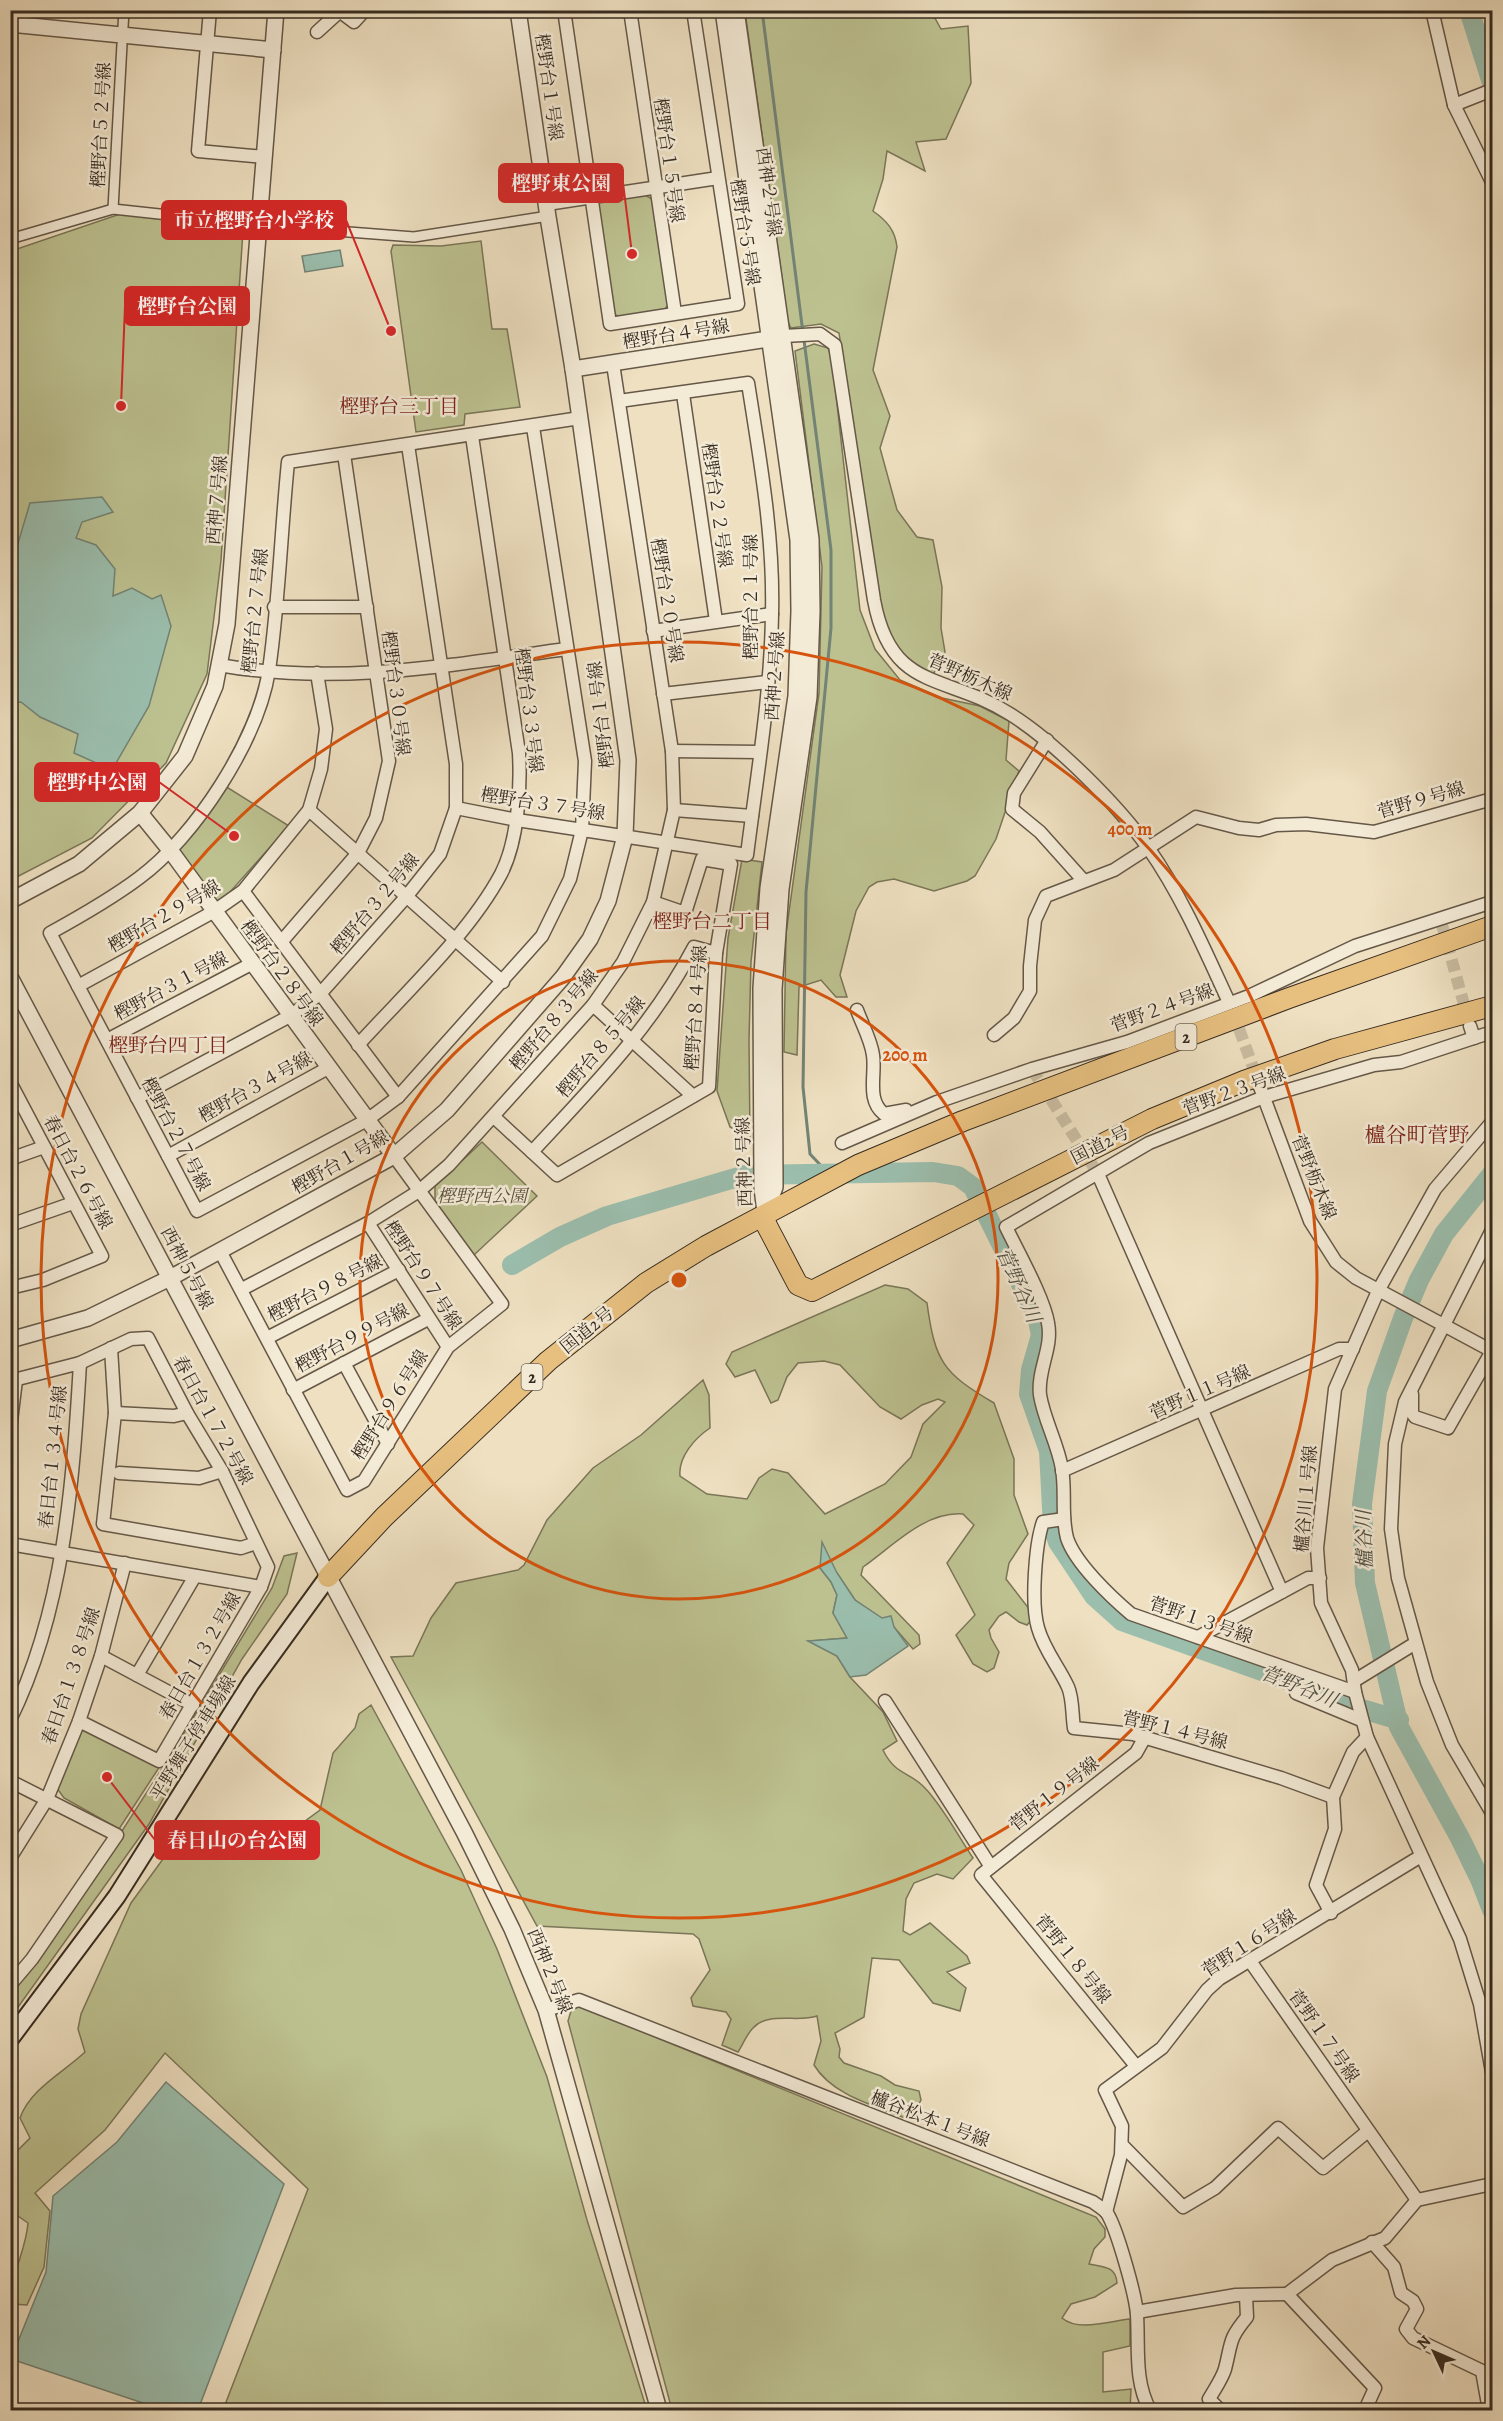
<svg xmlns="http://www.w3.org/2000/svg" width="1503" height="2421" font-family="Alegreya,'Noto Serif JP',serif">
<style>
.green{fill:#bdc190;stroke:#7a7658;stroke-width:1.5}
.water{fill:#9bbead;stroke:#738375;stroke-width:1.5}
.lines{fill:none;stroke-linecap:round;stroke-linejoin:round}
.stream{stroke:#738375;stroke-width:3}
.river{stroke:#9bbead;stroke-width:20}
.minor-tunnel{stroke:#c9bca1;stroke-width:12;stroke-dasharray:12 6;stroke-linecap:butt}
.pedestrian-casing{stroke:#655848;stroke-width:12}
.minor-casing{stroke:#655848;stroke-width:15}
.tertiary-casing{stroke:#655848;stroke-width:18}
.secondary-casing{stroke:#372b20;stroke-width:20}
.trunk-casing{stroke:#372b20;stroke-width:22}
.pedestrian{stroke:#f4ebd7;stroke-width:9}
.minor{stroke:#f4ebd7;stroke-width:12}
.tertiary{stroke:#f4ebd7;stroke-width:15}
.secondary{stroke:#f4ebd7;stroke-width:16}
.trunk{stroke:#e7c080;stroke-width:20}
.ring{fill:none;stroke:#d6540e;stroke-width:3}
.labels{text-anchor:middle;stroke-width:5;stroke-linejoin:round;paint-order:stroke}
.shield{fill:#f4ebd7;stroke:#706557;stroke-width:1.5}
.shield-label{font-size:16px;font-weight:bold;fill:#372b20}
.street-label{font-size:18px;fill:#372b20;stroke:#f4ebd7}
.park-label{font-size:18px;font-style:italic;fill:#58503c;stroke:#f4ebd7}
.neighbourhood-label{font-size:20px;fill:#7a1f14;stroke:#f4ebd7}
.water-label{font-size:20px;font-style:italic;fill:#505043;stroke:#f4ebd7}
.quarter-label{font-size:21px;fill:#7a1f14;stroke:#f4ebd7}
.centre{fill:#d6540e;stroke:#f4ebd7;stroke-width:3}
.ring-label{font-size:18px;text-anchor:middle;font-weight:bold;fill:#d6540e;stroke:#f4ebd7;stroke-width:5;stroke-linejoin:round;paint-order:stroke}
.leader{fill:none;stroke:#d62828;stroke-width:2}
.callout-dot{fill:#d62828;stroke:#f4ebd7;stroke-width:2}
.callout{fill:#d62828;stroke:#d62828;stroke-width:2}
.callout-label{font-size:20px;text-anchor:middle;font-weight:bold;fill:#fff}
</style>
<rect width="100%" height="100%" fill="#eee0c1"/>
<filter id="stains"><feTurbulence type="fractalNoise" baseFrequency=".00333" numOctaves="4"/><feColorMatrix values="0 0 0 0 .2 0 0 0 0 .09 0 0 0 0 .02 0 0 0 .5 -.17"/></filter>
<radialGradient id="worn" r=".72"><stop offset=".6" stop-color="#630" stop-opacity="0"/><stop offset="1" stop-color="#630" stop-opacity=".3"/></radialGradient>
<g class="green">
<path d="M745 11H931L941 29 968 26 971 83 946 139 916 142 925 171 887 151 883 179 873 211C887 221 895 230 897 247L873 370 890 416 880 448 897 510 917 537 933 540 942 587 941 628 945 652 932 677C910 664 894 650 883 627L839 333 821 324 791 328 788 322Z"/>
<polygon points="645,195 652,199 669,304 664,310 619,317 612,312 597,205 600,202"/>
<polygon points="123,213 243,231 221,560 207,674 166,763 92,838 11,880 11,251"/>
<polygon points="481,241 492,329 507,329 520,407 465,414 464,425 416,432 391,251 393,245 441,246"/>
<polygon points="814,344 828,348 832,359 860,610 875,649 900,680 942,698 980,706 1009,721 1006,760 1019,771 996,839 975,876 967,881 934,891 894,879 877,882 869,887 856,911 840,975 847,997 836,997 821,980 799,987 797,1055 784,1052 786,934 819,693 822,567 795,351"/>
<polygon points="225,786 289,826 222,901 215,904 178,853 180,845"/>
<polygon points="742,859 762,862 751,962 749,1040 750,1139 730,1127 717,1091 728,938"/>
<polygon points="482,1142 537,1196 474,1255 435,1202 435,1186"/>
<path d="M885 1285 908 1289 927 1303C935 1362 943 1373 994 1403L1014 1459V1495L1028 1534 1009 1563 1006 1579 1030 1610 1032 1619 1027 1625 1019 1622 1006 1612 999 1616 989 1630 991 1638 999 1652 994 1668 987 1672 973 1664 956 1635 975 1615 947 1563 974 1525 963 1514C925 1511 893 1546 863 1567L861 1575 919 1635 920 1644 913 1649 894 1627 855 1600 837 1573 820 1568 831 1582 837 1595 833 1613 847 1638 809 1641 837 1656 850 1677 883 1712 897 1741 883 1750C895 1775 910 1772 924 1787 942 1805 958 1836 973 1858L953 1879 937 1874 914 1883 906 1899 903 1931 910 1935 930 1923 967 1956 970 1963 947 1972 966 1988 960 2011 933 2003 899 1960 872 1958 864 2017 835 2033 840 2049 839 2057 844 2063 881 2076 895 2085 919 2091 921 2100 913 2115 905 2118C875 2106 832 2095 814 2065L821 2041 817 2016C798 2023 768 2011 753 2028 747 2034 743 2044 738 2052L722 2045 731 2019 726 2012 693 2006 691 1998 710 1970 699 1939 693 1934 537 1926 391 1657 413 1656 431 1618 456 1583 518 1570 524 1565 547 1520 593 1468 641 1435 703 1380 709 1395 710 1428C695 1438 678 1457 680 1476L707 1494 747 1499 759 1478 772 1469 788 1473 825 1514 885 1484 911 1457 923 1424 945 1402 938 1399 922 1405 901 1419 880 1407 840 1365 824 1361 798 1363 787 1377 778 1400 771 1403 755 1370 735 1377 726 1364 732 1352Z"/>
<polygon points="297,1553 287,1594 242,1659 149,1824 11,2017 11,1989 59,1929 165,1764 272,1588 284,1556"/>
<path d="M371 1705 461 1870 497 1949 547 2077 587 2220 647 2410H223L308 2189 165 2053 105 2130 35 2193 50 2211 44 2267 27 2305 11 2304C10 2275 26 2251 28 2223L15 2214 11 2215V2157L30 2138 20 2118C30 2089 64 2072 85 2052L78 2029 81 2014 131 1903 187 1826 229 1855 242 1847 294 1829 320 1810 333 1753 355 1728 359 1714Z"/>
<polygon points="85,1729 160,1766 119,1829 64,1798 56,1787 80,1731"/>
<path d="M579 2006 1096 2217 1105 2229V2237L1094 2249 1089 2264C1103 2267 1116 2266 1117 2283L1095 2297 1071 2304 1062 2318C1078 2332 1110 2321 1130 2319V2346L1103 2352V2392L1131 2389 1130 2410H672L568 2021 571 2011Z"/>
</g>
<g class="water">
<polygon points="340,250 343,266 305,272 302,256"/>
<polygon points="102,497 113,512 82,522 76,538 96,545 115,569 113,596 132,588 152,599 161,595 171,626 149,706 112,770 74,753 78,734 40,717 21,702 10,703 11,551 16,550 30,503"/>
<polygon points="822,1542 837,1573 855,1600 882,1618 891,1616 894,1627 908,1646 866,1675 850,1677 837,1656 808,1641 847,1638 833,1613 837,1595 831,1582 820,1568"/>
<polygon points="166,2082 284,2184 198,2410 164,2410 11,2359 46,2272 53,2196 117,2142"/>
</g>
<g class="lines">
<g class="stream">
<polyline points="762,10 803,333"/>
<polyline points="804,340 831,550 831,628 806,892 803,1087 810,1154 827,1172"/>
</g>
<g class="river">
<polyline points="1469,10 1492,83"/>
<polyline points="1492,1174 1444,1234 1419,1280 1403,1318 1377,1391 1362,1504 1365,1583 1399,1727 1460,1838 1480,1879 1492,1910"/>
<polyline points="512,1265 560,1237 607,1216 745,1175 933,1172 958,1176 973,1187 1037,1316 1041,1335 1031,1370 1029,1394 1049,1451 1053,1527 1058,1542 1094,1596 1122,1621 1304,1686 1342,1703 1399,1720"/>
</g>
<g class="minor-tunnel">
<polyline points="1442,925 1468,1019"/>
<polyline points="1233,1012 1258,1081"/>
<polyline points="1032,1069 1098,1174"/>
</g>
<defs>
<g id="pedestrian">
<polyline points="123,27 124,10"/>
<polyline points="113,209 122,44"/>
<polyline points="270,226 414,237 542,217"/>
<polyline points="10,239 113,209 252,224"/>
</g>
<g id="minor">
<polyline points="210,10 198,151 265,157"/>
<polyline points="338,10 354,22 365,10"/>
<polyline points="564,10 610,324 738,304 693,10"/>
<polyline points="630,10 675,313"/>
<polyline points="1432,10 1454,105 1492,182"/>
<polyline points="317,32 339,12"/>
<polyline points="1454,105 1492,90"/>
<polyline points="547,204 718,178"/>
<path d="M784 336 820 334 835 345 874 600C891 693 946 673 1010 714 1055 742 1119 806 1149 849 1181 895 1204 948 1227 998"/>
<polyline points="683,394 716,621"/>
<path d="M533 427 585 761 582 830 570 879 542 936 398 1097 367 1120 197 1211 50 933C81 916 111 899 139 878 195 837 258 740 269 670 279 602 281 531 288 462L580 418"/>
<polyline points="274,607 367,607"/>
<polyline points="653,631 772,614"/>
<path d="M219 665C335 686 451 665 566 649"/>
<polyline points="663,694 767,682"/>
<polyline points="1047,740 1014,793 1012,809 1040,832 1083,880"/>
<polyline points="672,751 760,752"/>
<path d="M456 808 517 820 747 855C757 775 771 694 772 614 774 536 760 460 748 383L619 401"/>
<polyline points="309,810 503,982"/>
<polyline points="674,810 752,816"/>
<polyline points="243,891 398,1097"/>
<polyline points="282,941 358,853 376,818 389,761 344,454"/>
<polyline points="78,986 213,912 243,891 309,810 321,769 326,729 317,673"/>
<polyline points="593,1005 693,1096"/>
<path d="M857 1010C862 1024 871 1040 873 1055 876 1075 866 1100 884 1114L906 1110"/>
<polyline points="1470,1026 1474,1038"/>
<polyline points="994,1035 1014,1018 1030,991 1030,966 1035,920 1046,896 1114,870 1196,817 1239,828 1259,830 1276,825 1306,824 1374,832 1492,799"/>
<polyline points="107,1040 251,964"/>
<path d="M358 1045C404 994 469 934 501 874 518 841 521 789 519 753L472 436"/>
<polyline points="10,1082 102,1256 43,1280 10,1288"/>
<polyline points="1260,1087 1310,1221 1336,1262 1356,1278 1492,1351"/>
<polyline points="137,1098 290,1016 320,994 406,897 440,854 456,808 456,764 408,445"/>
<polyline points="494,1117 557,1175 709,1087 716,953 731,864 702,859 685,913 653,902"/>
<polyline points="1492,1122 1435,1189 1378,1291 1335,1389 1317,1548 1321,1603 1352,1670 1355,1692 1367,1737 1460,1939 1480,2004 1492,2072"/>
<polyline points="842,1143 937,1102 1032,1069 1127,1042 1249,996 1355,946 1492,902"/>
<path d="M532 1152C594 1085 651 1028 694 947L716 953"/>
<polyline points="168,1156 328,1068"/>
<polyline points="10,1159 44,1147"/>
<polyline points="1098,1174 1282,1592"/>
<polyline points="368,1223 448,1347"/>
<polyline points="10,1225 73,1203"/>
<polyline points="1492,1230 1405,1402 1395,1444 1391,1529 1398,1578 1427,1682 1452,1745 1492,1813"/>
<polyline points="220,1251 347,1490 364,1481 448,1347 502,1304 394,1156"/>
<polyline points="242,1289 368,1223 419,1191 449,1165 593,1005 623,962 653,902 674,810 672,751 613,364"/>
<polyline points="267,1338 399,1270"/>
<polyline points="111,1348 115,1413 103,1524 241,1548 256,1543"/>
<polyline points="80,1363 131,1339 148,1338 187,1413 222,1471 268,1567 261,1587"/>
<polyline points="344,1363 388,1444"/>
<path d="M10 1381 80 1363C73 1483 64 1611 10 1720"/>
<polyline points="293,1390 428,1319"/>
<polyline points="1412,1394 1412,1413 1415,1417 1448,1428 1492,1351"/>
<polyline points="115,1413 174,1416 187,1413"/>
<polyline points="10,1429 16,1380"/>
<polyline points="1062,1471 1339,1349 1353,1349"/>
<polyline points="119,1473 199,1478 222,1471"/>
<path d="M1064 1519 1043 1522C1035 1545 1031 1605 1038 1628 1044 1650 1059 1667 1068 1687 1073 1698 1072 1715 1074 1728L1133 1734 1281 1778 1333 1797"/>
<polyline points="10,1544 261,1587 159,1761 79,1721"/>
<polyline points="1198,1637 1308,1578 1320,1578"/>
<polyline points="101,1656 193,1705"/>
<polyline points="137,1675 195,1576"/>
<polyline points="1354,1681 1414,1644"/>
<path d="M1355 1692 1131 1614C1111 1597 1075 1563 1067 1538 1061 1515 1066 1492 1062 1469 1058 1444 1044 1420 1040 1395 1037 1370 1053 1348 1048 1323 1044 1298 1018 1252 1006 1227L1149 1143 1264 1097 1374 1065 1401 1062 1492 1032"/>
<polyline points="1296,1693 1361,1720"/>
<polyline points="885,1701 991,1867"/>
<polyline points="10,1781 117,1835 32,1959 10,1985"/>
<polyline points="10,1858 47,1799 79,1721 101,1656 125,1563"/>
<polyline points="1331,1913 1316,1885 1335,1829 1333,1797 1353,1752 1367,1737"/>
<polyline points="1250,1961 1417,2200"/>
<path d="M546 2010 579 2000 1093 2202C1097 2205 1104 2209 1107 2213 1117 2229 1136 2296 1137 2315 1139 2348 1134 2381 1150 2410"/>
<polyline points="1136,2066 981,1875 1136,1753 1145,1737"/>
<polyline points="1122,2145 1183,2207 1215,2188 1278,2128 1323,2168 1368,2131"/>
<polyline points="1106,2212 1121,2155 1122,2126 1105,2090 1162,2048 1207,1990 1219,1979 1421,1856"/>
<polyline points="1372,2242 1394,2267 1401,2293 1413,2301 1417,2309 1406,2329 1413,2338 1482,2371 1489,2410"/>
<polyline points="1287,2294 1332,2260 1385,2238 1417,2200 1492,2184"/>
<polyline points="1287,2294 1375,2388 1365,2410"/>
<polyline points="1137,2312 1236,2295 1287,2294"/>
<path d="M1220 2410 1209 2399C1214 2390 1222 2379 1225 2369 1232 2342 1228 2340 1247 2317L1246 2296"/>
</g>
<g id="tertiary">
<polyline points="723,10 798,540 799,611 796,696 768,888 761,988 762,1188 765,1212"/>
<polyline points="736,10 811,539 812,611 809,697 781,889 774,989 775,1187 765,1215"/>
<polyline points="10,24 273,50"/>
<polyline points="573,369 781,337"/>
<polyline points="140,813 170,850 394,1156"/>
<polyline points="10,901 79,864 140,813 185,756 215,686 227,624 276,10"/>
<polyline points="10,977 464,1832 512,1929 546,2010 659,2410"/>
<polyline points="10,1340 88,1318 170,1278 394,1156 447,1110 563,977 590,939 608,901 625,836 628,760 573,369 548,217 518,10"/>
</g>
<polyline id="secondary" points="10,2039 117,1896 251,1683 328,1577"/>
<g id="trunk">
<polyline points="765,1215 766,1224 798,1285 812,1291 1152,1119 1244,1081 1335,1049 1492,1006"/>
<polyline points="328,1577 384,1517 548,1361 646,1283 706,1246 858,1165 963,1121 1289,998 1492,926"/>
</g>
</defs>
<use href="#pedestrian" class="pedestrian-casing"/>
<use href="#minor" class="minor-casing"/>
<use href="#tertiary" class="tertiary-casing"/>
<use href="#secondary" class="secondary-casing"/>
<use href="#trunk" class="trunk-casing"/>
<use href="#pedestrian" class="pedestrian"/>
<use href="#minor" class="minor"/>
<use href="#tertiary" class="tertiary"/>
<use href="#secondary" class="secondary"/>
<use href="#trunk" class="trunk"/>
</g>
<g class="ring">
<circle cx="679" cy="1280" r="319"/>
<circle cx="679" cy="1280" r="638"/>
</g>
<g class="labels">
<g class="shield">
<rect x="1175.5" y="1024" width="21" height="26" rx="4.5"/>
<rect x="521.5" y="1364" width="21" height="26" rx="4.5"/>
</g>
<g class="shield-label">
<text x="1186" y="1043">2</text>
<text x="532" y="1383">2</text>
</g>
<g class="street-label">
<text transform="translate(549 87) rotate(82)" y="6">樫野台１号線</text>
<text transform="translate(101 125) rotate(-87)" y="6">樫野台５２号線</text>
<text transform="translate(669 160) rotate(82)" y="6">樫野台１５号線</text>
<text transform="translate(769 192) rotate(82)" y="6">西神２号線</text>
<text transform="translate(745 232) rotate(81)" y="6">樫野台５号線</text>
<text transform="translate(676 334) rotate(-9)" y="6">樫野台４号線</text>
<text transform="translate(217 500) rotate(-85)" y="6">西神７号線</text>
<text transform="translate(717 505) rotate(82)" y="6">樫野台２２号線</text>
<text transform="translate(751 597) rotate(-90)" y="6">樫野台２１号線</text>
<text transform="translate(667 600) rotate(81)" y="6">樫野台２０号線</text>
<text transform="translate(255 611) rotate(-84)" y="6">樫野台２７号線</text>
<text transform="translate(775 676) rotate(-86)" y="6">西神２号線</text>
<text transform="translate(970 677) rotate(24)" y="6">菅野栃木線</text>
<text transform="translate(396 693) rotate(83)" y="6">樫野台３０号線</text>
<text transform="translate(529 710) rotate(83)" y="6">樫野台３３号線</text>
<text transform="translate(601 715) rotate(-97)" y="6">樫野台１号線</text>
<text transform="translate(1421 800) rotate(-16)" y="6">菅野９号線</text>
<text transform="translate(543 804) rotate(9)" y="6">樫野台３７号線</text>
<text transform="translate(375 904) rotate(-50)" y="6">樫野台３２号線</text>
<text transform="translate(164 916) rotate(-30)" y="6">樫野台２９号線</text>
<text transform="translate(282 973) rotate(54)" y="6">樫野台２８号線</text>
<text transform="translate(171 986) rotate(-28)" y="6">樫野台３１号線</text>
<text transform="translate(696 1008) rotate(-86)" y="6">樫野台８４号線</text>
<text transform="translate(1162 1008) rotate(-20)" y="6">菅野２４号線</text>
<text transform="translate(554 1020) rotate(-50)" y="6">樫野台８３号線</text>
<text transform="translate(601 1047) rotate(-50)" y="6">樫野台８５号線</text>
<text transform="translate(255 1087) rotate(-29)" y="6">樫野台３４号線</text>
<text transform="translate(1234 1091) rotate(-20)" y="6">菅野２３号線</text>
<text transform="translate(176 1134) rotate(62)" y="6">樫野台２７号線</text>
<text transform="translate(1100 1145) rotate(-27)" y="6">国道2号</text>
<text transform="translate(340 1162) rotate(-30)" y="6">樫野台１号線</text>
<text transform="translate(744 1162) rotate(-92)" y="6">西神２号線</text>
<text transform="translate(78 1172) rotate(62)" y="6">春日台２６号線</text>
<text transform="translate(1314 1177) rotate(68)" y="6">菅野栃木線</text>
<text transform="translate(187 1268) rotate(62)" y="6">西神５号線</text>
<text transform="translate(423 1275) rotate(57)" y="6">樫野台９７号線</text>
<text transform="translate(325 1288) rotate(-27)" y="6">樫野台９８号線</text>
<text transform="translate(587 1330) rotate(-39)" y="6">国道2号</text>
<text transform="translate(352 1338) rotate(-28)" y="6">樫野台９９号線</text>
<text transform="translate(1200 1392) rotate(-24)" y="6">菅野１１号線</text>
<text transform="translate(390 1405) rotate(-58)" y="6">樫野台９６号線</text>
<text transform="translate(213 1420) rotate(61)" y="6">春日台１７２号線</text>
<text transform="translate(53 1457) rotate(-84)" y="6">春日台１３４号線</text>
<text transform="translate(1306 1499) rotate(-85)" y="6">櫨谷川１号線</text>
<text transform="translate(1201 1620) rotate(19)" y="6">菅野１３号線</text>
<text transform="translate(200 1656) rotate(-60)" y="6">春日台１３２号線</text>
<text transform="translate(71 1676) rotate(-71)" y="6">春日台１３８号線</text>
<text transform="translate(1175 1730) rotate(14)" y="6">菅野１４号線</text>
<text transform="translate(193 1738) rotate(-58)" y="6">平野舞子停車場線</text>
<text transform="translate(1054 1794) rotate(-38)" y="6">菅野１９号線</text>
<text transform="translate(1249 1943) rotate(-33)" y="6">菅野１６号線</text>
<text transform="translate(1073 1959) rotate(51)" y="6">菅野１８号線</text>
<text transform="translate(550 1971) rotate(68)" y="6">西神２号線</text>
<text transform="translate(1324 2036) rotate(55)" y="6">菅野１７号線</text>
<text transform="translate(930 2119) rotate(21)" y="6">櫨谷松本１号線</text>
</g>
<g class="park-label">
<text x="482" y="1202">樫野西公園</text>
</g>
<g class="neighbourhood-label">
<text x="399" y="413">樫野台三丁目</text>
<text x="712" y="928">樫野台二丁目</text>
<text x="168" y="1052">樫野台四丁目</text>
</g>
<g class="water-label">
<text transform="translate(1019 1285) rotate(66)" y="7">菅野谷川</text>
<text transform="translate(1364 1540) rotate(-92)" y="7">櫨谷川</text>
<text transform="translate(1299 1686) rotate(22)" y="7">菅野谷川</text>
</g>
<g class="quarter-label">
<text x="1417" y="1142">櫨谷町菅野</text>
</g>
</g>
<circle cx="679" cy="1280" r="9" class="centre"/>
<g class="ring-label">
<text x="1130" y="835">400 m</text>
<text x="905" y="1061">200 m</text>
</g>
<path class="leader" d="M632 254L623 183M391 331L346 220M121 406L125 306M234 836L159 782M107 1777L155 1840"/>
<g class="callout-dot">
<circle cx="632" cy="254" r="6"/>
<circle cx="391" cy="331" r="6"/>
<circle cx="121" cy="406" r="6"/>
<circle cx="234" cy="836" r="6"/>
<circle cx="107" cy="1777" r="6"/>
</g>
<g class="callout">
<rect x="499" y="164" width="124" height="38" rx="6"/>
<rect x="162" y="201" width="184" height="38" rx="6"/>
<rect x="125" y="287" width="124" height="38" rx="6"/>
<rect x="35" y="763" width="124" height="38" rx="6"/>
<rect x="155" y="1821" width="164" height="38" rx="6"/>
</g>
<g class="callout-label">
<text x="561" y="190">樫野東公園</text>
<text x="254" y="227">市立樫野台小学校</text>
<text x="187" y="313">樫野台公園</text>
<text x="97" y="789">樫野中公園</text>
<text x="237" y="1847">春日山の台公園</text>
</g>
<rect width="1503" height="2421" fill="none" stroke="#eee0c1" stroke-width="36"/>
<rect x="12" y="12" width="1479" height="2397" fill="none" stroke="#372b20" stroke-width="3"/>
<rect x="18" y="18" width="1467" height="2385" fill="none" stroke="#372b20" stroke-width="1.5"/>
<g transform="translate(1434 2352) rotate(314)" stroke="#f4ebd7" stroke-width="4.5" paint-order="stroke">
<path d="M0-4.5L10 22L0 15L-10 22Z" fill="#372b20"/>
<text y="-9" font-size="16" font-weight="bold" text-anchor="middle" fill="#372b20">N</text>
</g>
<rect width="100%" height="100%" filter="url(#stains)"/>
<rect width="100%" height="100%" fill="url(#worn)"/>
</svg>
